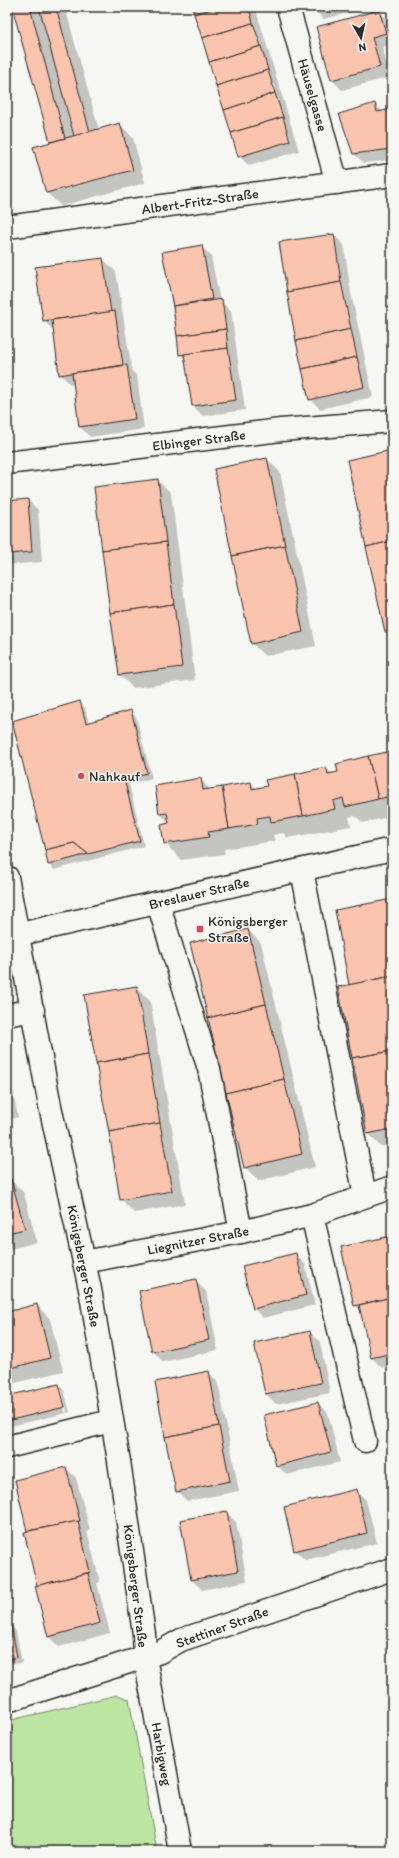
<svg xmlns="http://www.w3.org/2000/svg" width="399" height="1858" font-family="Itim,sans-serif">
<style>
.green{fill:#bce5a2;stroke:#748866}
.shadow{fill:#0003;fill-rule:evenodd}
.building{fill:#fbc4ae;stroke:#2b2b2b}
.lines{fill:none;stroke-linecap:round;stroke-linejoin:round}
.minor-casing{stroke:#2b2b2b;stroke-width:25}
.minor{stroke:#f6f6f2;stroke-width:22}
.poi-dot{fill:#d1495b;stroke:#f6f6f2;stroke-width:1.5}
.labels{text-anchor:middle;stroke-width:3;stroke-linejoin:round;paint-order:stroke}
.street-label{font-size:14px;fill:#2b2b2b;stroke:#f6f6f2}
.poi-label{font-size:14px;fill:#2b2b2b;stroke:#f6f6f2;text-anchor:start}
</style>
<rect width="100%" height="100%" fill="#f6f6f2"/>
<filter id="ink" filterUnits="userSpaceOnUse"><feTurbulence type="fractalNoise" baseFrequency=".025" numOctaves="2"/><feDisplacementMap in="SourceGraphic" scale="8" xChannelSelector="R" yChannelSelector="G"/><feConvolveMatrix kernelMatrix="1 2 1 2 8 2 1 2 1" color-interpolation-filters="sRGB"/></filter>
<g filter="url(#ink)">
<polygon class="green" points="117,1695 129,1699 157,1851 7,1851 7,1721"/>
<g class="shadow">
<polygon points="13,7 65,7 99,130 120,124 133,138 145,183 61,206 47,193 35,148 51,143"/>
<polygon points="193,7 255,7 299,151 249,166 239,156"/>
<polygon points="312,7 353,7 354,12 323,19"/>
<polygon points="379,11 389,21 392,31 392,44 382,47 390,77 342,90 332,80"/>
<polygon points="375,104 383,112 392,110 392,160 364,163 353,153"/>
<polygon points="334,235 344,245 351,293 373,397 320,409 310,399"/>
<polygon points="201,246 211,256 220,301 231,311 245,410 203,416 193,406 186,360 180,354 163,253"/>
<polygon points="103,259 116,272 132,371 137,376 144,429 90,437 80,427 74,384 70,384 60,374 54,331 44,321"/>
<polygon points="392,451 392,638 386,632"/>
<polygon points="267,459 280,472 316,646 265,656 251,643"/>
<polygon points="157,480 171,493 195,680 133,688 120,675 95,488"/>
<polygon points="28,500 38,510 42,562 7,565 7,502"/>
<polygon points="79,702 85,708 89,724 130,711 136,717 152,778 129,784 144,846 54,870 49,865 14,721"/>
<polygon points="392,752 392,816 363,823 355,816 349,817 351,826 288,838 283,833 273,835 275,841 224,849 225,854 181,860 165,843 171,824 160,814 200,779 211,790 251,783 257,789 268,787 326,768 332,774"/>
<polygon points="392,901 392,1145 381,1147 368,1134 350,986"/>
<polygon points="248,930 261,943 315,1167 258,1181 245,1167"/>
<polygon points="136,987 150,1001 185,1204 134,1213 121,1199"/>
<polygon points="7,1062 18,1117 7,1120"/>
<polygon points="11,1180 24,1193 37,1242 7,1250 7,1181"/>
<polygon points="391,1237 392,1239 392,1365 382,1368 372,1358 361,1311 355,1305"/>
<polygon points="295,1254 305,1264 315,1305 263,1318 253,1308"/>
<polygon points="195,1281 206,1291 218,1350 163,1362 153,1351"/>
<polygon points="37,1305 50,1319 63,1371 7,1385 7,1313"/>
<polygon points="310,1332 320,1342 330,1393 276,1404 266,1394 255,1344"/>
<polygon points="208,1372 218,1382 239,1491 187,1501 177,1491"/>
<path d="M59 1385 64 1390 70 1412 7 1427V1397ZM60 1390H62L67 1412H65Z"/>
<polygon points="318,1403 328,1413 340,1462 287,1475 277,1465"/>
<polygon points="66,1468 76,1478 90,1530 87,1531 100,1582 97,1583 110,1633 59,1647 49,1637 36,1587 38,1587 28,1532 16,1481"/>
<polygon points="356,1490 366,1500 377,1543 305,1560 295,1550"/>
<polygon points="226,1512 236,1522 247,1581 202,1590 192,1580"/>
<polygon points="10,1625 16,1631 22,1663 10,1664 7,1662 7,1626"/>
</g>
<g class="building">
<polygon points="12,7 30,7 65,138 50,142"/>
<polygon points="39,7 56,7 90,132 74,136"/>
<polygon points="192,7 219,7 194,14"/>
<polygon points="219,7 249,7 253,23 202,38 194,14"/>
<polygon points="379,10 386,33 372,37 380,67 331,80 316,27"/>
<polygon points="253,23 261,46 209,62 202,38"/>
<polygon points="261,46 268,70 216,86 209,62"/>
<polygon points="268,70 275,93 224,110 216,86"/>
<polygon points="275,93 283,117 231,133 224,110"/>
<polygon points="375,103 377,112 392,109 392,149 353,154 339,114"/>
<polygon points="283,117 290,141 238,157 231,133"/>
<polygon points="120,123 133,170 46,193 33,147"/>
<polygon points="334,234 341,282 287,292 279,242"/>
<polygon points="202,245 212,299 173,306 162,252"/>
<polygon points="103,258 111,312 43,321 35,267"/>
<polygon points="341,282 351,329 296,341 287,292"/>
<polygon points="222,299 226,329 177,336 173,306"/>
<polygon points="115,311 123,365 59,375 52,320"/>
<polygon points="226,329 228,348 179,355 177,336"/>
<polygon points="351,329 357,357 302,369 296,341"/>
<polygon points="228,348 236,400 192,406 184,354"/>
<polygon points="357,357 364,387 309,400 302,369"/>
<polygon points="127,365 135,419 79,427 72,373"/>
<polygon points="392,450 392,541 366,547 347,460"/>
<polygon points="267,458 285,545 232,556 214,469"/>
<polygon points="158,479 166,542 102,550 94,487"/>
<polygon points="28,499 32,552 7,554 7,501"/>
<polygon points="392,541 392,631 385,632 366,547"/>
<polygon points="166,542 174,604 110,613 102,550"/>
<polygon points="285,545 303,632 251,644 232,556"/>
<polygon points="174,604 182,667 119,675 110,613"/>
<polygon points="80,701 86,723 131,710 147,773 124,779 140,841 88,854 74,843 45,850 12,721"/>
<polygon points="392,751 392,796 378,799 368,756"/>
<polygon points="368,756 378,799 345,807 343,798 333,801 335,809 303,816 295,774 326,767 328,774 338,772 336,764"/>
<polygon points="295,774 303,816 271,822 270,816 257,818 258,824 229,829 222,787 251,782 252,789 267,786 265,780"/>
<polygon points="201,778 203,790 222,787 229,829 208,832 209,837 164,844 161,825 169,823 167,813 159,814 155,786"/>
<polygon points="74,843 88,854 48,865 45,850"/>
<polygon points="392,899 392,976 349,985 335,910"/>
<polygon points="248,929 266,1004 208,1018 190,943"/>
<polygon points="392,976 392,1051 352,1058 338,987"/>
<polygon points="137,986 148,1054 96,1063 84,995"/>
<polygon points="266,1004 284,1079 226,1093 208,1018"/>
<polygon points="392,1051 392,1129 367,1134 352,1058"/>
<polygon points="148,1054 160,1123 109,1132 96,1063"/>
<polygon points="284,1079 302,1154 244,1168 226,1093"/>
<polygon points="160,1123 172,1191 120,1200 109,1132"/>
<polygon points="11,1179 25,1229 7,1233 7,1180"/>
<polygon points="391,1236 392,1297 354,1306 341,1247"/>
<polygon points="296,1253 306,1295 253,1309 242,1266"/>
<polygon points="196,1279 209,1340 152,1352 139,1291"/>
<polygon points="392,1297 392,1353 371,1358 359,1305"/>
<polygon points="37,1304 50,1358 7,1369 7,1312"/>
<polygon points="310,1331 321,1383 265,1394 254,1343"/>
<polygon points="209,1371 219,1426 165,1437 155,1382"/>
<polygon points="59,1384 65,1407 7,1421 7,1396"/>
<polygon points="318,1402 331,1452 276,1466 264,1415"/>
<polygon points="219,1426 230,1481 176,1492 165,1437"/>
<polygon points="66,1467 80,1521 27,1531 15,1480"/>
<polygon points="357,1489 367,1533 294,1551 284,1507"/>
<polygon points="227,1511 238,1571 191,1580 180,1520"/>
<polygon points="78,1521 90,1572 37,1586 24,1532"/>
<polygon points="88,1573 100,1623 48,1637 35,1586"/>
<polygon points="11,1624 17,1657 7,1659 7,1625"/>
</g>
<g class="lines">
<defs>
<g id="minor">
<polyline points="288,7 337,183"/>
<polyline points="7,227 392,175"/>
<polyline points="7,463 281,430 392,421"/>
<polyline points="302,870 365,1196"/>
<polyline points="7,877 50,1106 90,1289 119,1461 144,1634 145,1657 180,1851"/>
<polyline points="158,903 209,1069 241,1232"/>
<polyline points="7,937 392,849"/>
<polyline points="7,1015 33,1010"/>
<polyline points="312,1215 365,1441"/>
<polyline points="84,1262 241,1232 312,1215 392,1187"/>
<polyline points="7,1447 111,1421"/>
<polyline points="7,1701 160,1652 181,1640 392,1569"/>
</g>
</defs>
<use href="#minor" class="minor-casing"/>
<use href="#minor" class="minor"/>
</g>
</g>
<g class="poi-dot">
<circle cx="81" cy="776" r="4"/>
<rect x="196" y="925" width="8" height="8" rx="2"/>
</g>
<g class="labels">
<g class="street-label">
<text transform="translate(313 95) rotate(74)" y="5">Häuselgasse</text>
<text transform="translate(200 201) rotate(-8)" y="5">Albert-Fritz-Straße</text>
<text transform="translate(199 440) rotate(-7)" y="5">Elbinger Straße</text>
<text transform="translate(199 893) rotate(-13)" y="5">Breslauer Straße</text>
<text transform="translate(198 1240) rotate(-11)" y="5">Liegnitzer Straße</text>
<text transform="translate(84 1266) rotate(79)" y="5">Königsberger Straße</text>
<text transform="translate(136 1586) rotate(83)" y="5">Königsberger Straße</text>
<text transform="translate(222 1627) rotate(-20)" y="5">Stettiner Straße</text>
<text transform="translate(162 1754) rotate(80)" y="5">Harbigweg</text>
</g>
<g class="poi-label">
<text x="89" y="781">Nahkauf</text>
<text x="208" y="926">Königsberger<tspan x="208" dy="16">Straße</tspan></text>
</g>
</g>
<rect width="399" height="1858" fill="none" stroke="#f6f6f2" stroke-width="24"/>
<rect x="12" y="12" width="375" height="1834" fill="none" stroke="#2b2b2b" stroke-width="1.5" filter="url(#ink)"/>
<g transform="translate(361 38) rotate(171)" stroke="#f6f6f2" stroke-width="3" paint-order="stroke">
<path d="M0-3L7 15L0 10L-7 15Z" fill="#2b2b2b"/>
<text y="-6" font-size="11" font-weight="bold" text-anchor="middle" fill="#2b2b2b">N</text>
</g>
</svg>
